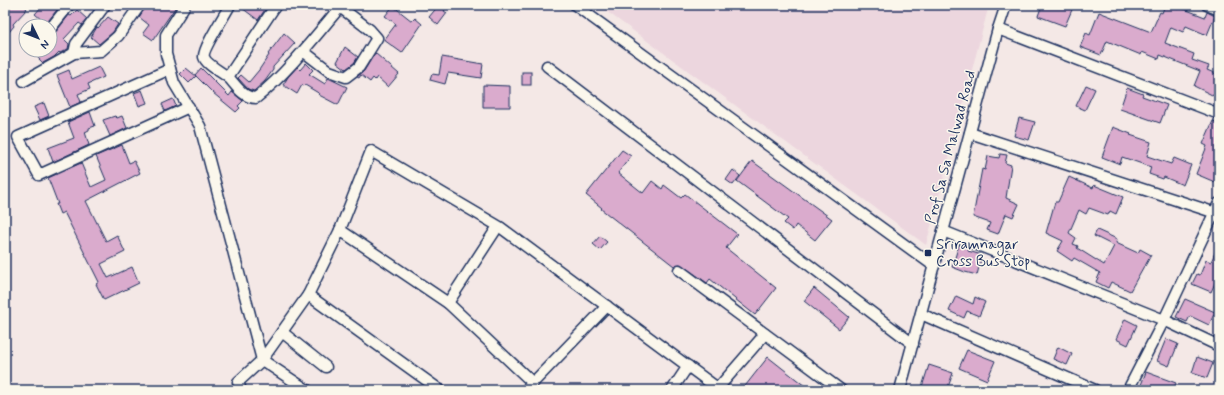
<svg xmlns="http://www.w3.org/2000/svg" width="1224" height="395" font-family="Mynerve,sans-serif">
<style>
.built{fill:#ecd6de}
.building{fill:#daabcd;stroke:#1b2f5e}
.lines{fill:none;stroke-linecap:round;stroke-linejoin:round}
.minor-casing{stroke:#1b2f5e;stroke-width:13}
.minor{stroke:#fbf7ec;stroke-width:10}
.poi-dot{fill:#1b2f5e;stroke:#fbf7ec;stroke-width:1.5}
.labels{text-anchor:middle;stroke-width:3;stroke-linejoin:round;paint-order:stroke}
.street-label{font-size:15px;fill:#1b2f5e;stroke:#fbf7ec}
.poi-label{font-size:15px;fill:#1b2f5e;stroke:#fbf7ec;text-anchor:start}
</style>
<rect width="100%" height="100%" fill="#f4e8e6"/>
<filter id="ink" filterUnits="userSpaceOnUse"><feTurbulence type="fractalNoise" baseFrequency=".025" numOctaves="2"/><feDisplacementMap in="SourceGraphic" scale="8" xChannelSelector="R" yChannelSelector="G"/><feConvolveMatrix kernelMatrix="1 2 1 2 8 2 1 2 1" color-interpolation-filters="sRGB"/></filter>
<g filter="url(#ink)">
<polygon class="built" points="598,5 989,5 926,245"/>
<g class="building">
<polygon points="5,5 23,5 27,9 13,24 14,26 9,32 7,30 5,33"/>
<polygon points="43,5 58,5 60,6 45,25 42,22 43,21 35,14"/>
<polygon points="146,5 177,5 153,40 143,33 149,25 139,17"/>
<polygon points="238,5 268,5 258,20"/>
<polygon points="439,5 442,5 446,8 444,11 447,13 438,25 429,17"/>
<polygon points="1042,5 1074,5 1065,26 1038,16"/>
<polygon points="1165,5 1170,5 1178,9 1179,7 1205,17 1207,12 1215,16 1207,35 1186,26 1183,32 1171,27 1165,43 1194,54 1192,60 1209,66 1207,70 1219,75 1219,84 1214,96 1194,86 1200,71 1160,55 1159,59 1142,52 1141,55 1107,41 1101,55 1080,47 1086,33 1090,35 1099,12 1151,32 1160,12 1162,13"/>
<polygon points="393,6 412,21 415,18 422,24 402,53 384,40 396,24 385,16"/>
<polygon points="77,10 87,19 82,25 79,23 64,39 69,44 68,49 60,53 59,52 54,57 43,63 38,58 46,50 50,50 50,35 55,33 69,15 71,16"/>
<polygon points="108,17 118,24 113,32 99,44 91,37 97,27 98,28"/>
<polygon points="284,33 295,43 273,67 273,70 265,81 254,91 248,89 238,78 241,75 249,82 259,70 269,55 268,54"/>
<polygon points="345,47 358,57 354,63 346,69 337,62"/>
<polygon points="375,53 399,74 388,87 377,77 375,80 373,78 370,82 361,75 359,78 357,77 364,71"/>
<polygon points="442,57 483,64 481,78 448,73 445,84 430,80 432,74 439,75"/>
<polygon points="306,63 313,70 309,74 325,84 328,78 347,87 338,105 319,95 320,94 305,85 304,86 302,85 297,94 283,85 288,77 297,67 300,70"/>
<polygon points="99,67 104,77 88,84 90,89 78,94 81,102 70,107 57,75 69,70 72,79"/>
<polygon points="186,68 196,76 189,83 180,74"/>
<polygon points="201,68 229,96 232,92 243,101 238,106 240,108 236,112 213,93 195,75"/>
<rect x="522" y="72" width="9" height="13"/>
<polygon points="483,85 510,86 510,107 483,107"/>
<polygon points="1086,85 1095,89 1085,110 1076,106"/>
<polygon points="1127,88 1143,94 1142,96 1167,105 1160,123 1120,109"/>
<polygon points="142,90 147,103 139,106 134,93"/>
<polygon points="173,99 176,106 165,111 162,104"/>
<polygon points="44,103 49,116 40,120 34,107"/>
<polygon points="90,112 95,126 89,128 89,130 85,132 89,145 53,162 48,148 74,138 68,122"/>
<polygon points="115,116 117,118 122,116 127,128 110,136 103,120"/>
<polygon points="1019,118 1035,122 1029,140 1014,136"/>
<polygon points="1213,121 1219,123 1219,178 1217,183 1196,174 1207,146 1203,144"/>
<polygon points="1113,127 1131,134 1130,135 1151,142 1147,156 1171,164 1174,158 1191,165 1183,185 1164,177 1163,179 1149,174 1151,167 1122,157 1120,164 1102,157"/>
<polygon points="122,145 129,163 134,161 140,173 86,201 106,241 117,235 125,252 101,264 108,278 132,267 139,283 104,300 96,284 99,282 64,212 60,214 56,204 58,204 48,178 81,163 91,187 106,180 96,156"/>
<polygon points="622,150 631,156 618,173 643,193 652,181 662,189 664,185 681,198 685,194 737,234 726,248 776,288 755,315 710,279 707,283 680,264 674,266 601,209 602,208 586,195"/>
<polygon points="1000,154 1007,155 1005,163 1011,165 1006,198 1019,204 1013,217 1006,214 998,234 987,230 990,223 973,217 982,169 985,170 988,156 999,158"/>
<polygon points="752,161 832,219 815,240 796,225 793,230 784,223 788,219 737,181"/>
<polygon points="733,170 740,176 733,185 726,180"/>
<polygon points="1069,177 1093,188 1094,185 1123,197 1116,214 1110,211 1108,215 1089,208 1086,214 1079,210 1069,233 1076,238 1073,244 1078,246 1077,248 1104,265 1114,246 1094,236 1097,230 1117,239 1116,243 1138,253 1140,249 1151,255 1145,266 1144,266 1130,291 1111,282 1108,288 1096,282 1100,273 1074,258 1072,261 1057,251 1063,241 1046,233 1055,202 1058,202"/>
<polygon points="600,236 607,242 600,250 593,244"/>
<polygon points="1219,243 1219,274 1211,292 1192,284 1197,274 1200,275 1206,260 1211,262"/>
<polygon points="959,245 969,248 968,251 982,255 977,275 965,272 952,267"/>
<polygon points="814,288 849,317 839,329 804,301"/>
<polygon points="956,296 973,304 975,297 985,302 979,316 967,311 964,318 949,311"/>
<polygon points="1185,299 1215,312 1209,325 1190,316 1187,322 1176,317"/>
<polygon points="1125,319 1137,325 1128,345 1116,339"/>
<polygon points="1166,339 1178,344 1169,366 1157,361"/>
<polygon points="1058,347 1072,354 1067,365 1053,359"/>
<polygon points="967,350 995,361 987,380 959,368"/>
<polygon points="768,357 810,390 742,390"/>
<polygon points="1197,357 1213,363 1207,378 1192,373"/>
<polygon points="929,365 953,373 947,390 921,390"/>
<polygon points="1146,372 1176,383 1173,390 1139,390"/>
</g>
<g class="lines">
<defs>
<g id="minor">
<polyline points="185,5 166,35 166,54 174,83 200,126 262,360 307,390"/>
<path d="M230 5C226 13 202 50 204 57 206 65 224 73 230 79 237 87 244 98 256 98 286 74 315 37 340 7L370 30 377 38 359 67 346 77 329 71 303 51"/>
<polyline points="575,5 934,266"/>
<polyline points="1207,5 1219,10"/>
<polyline points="50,29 69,5"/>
<polyline points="998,29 1219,114"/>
<polyline points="74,53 76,44 105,5"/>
<polyline points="547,66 913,344"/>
<polyline points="170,69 18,137 39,175 189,107"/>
<polyline points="228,77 276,5"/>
<polyline points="24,81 74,53 101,51 118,36 140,5"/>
<polyline points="970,133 1219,214"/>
<polyline points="340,230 448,303 533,383"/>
<polyline points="943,231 1164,320 1219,346"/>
<polyline points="679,270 841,390"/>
<polyline points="308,295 440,390"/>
<polyline points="448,303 495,231"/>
<polyline points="921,314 1095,390"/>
<polyline points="282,332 326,367"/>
<polyline points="718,388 765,334"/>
<polyline points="241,390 238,382 262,360 308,295 340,230 371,151 500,227 720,390"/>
<polyline points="526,390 607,306"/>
<polyline points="672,390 688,366"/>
<polyline points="900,390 998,29 1006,5"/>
<polyline points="1128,390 1164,320 1219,203"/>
</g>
</defs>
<use href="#minor" class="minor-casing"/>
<use href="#minor" class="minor"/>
</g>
</g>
<rect class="poi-dot" x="924" y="249" width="8" height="8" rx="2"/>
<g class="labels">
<g class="street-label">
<text transform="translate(950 147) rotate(-75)" y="5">Prof Sa Sa Malwad Road</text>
</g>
<g class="poi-label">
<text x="936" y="249">Sriramnagar<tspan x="936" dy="17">Cross Bus Stop</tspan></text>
</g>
</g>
<rect width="1224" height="395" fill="none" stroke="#fbf7ec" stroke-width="20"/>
<rect x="10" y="10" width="1204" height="375" fill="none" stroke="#1b2f5e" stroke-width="1.5" filter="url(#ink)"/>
<g transform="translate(38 38) rotate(133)"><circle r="19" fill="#fbf7ec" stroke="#a1a7b3"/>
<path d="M0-3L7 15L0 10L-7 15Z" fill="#1b2f5e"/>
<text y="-6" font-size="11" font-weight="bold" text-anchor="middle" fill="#1b2f5e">N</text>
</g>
</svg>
